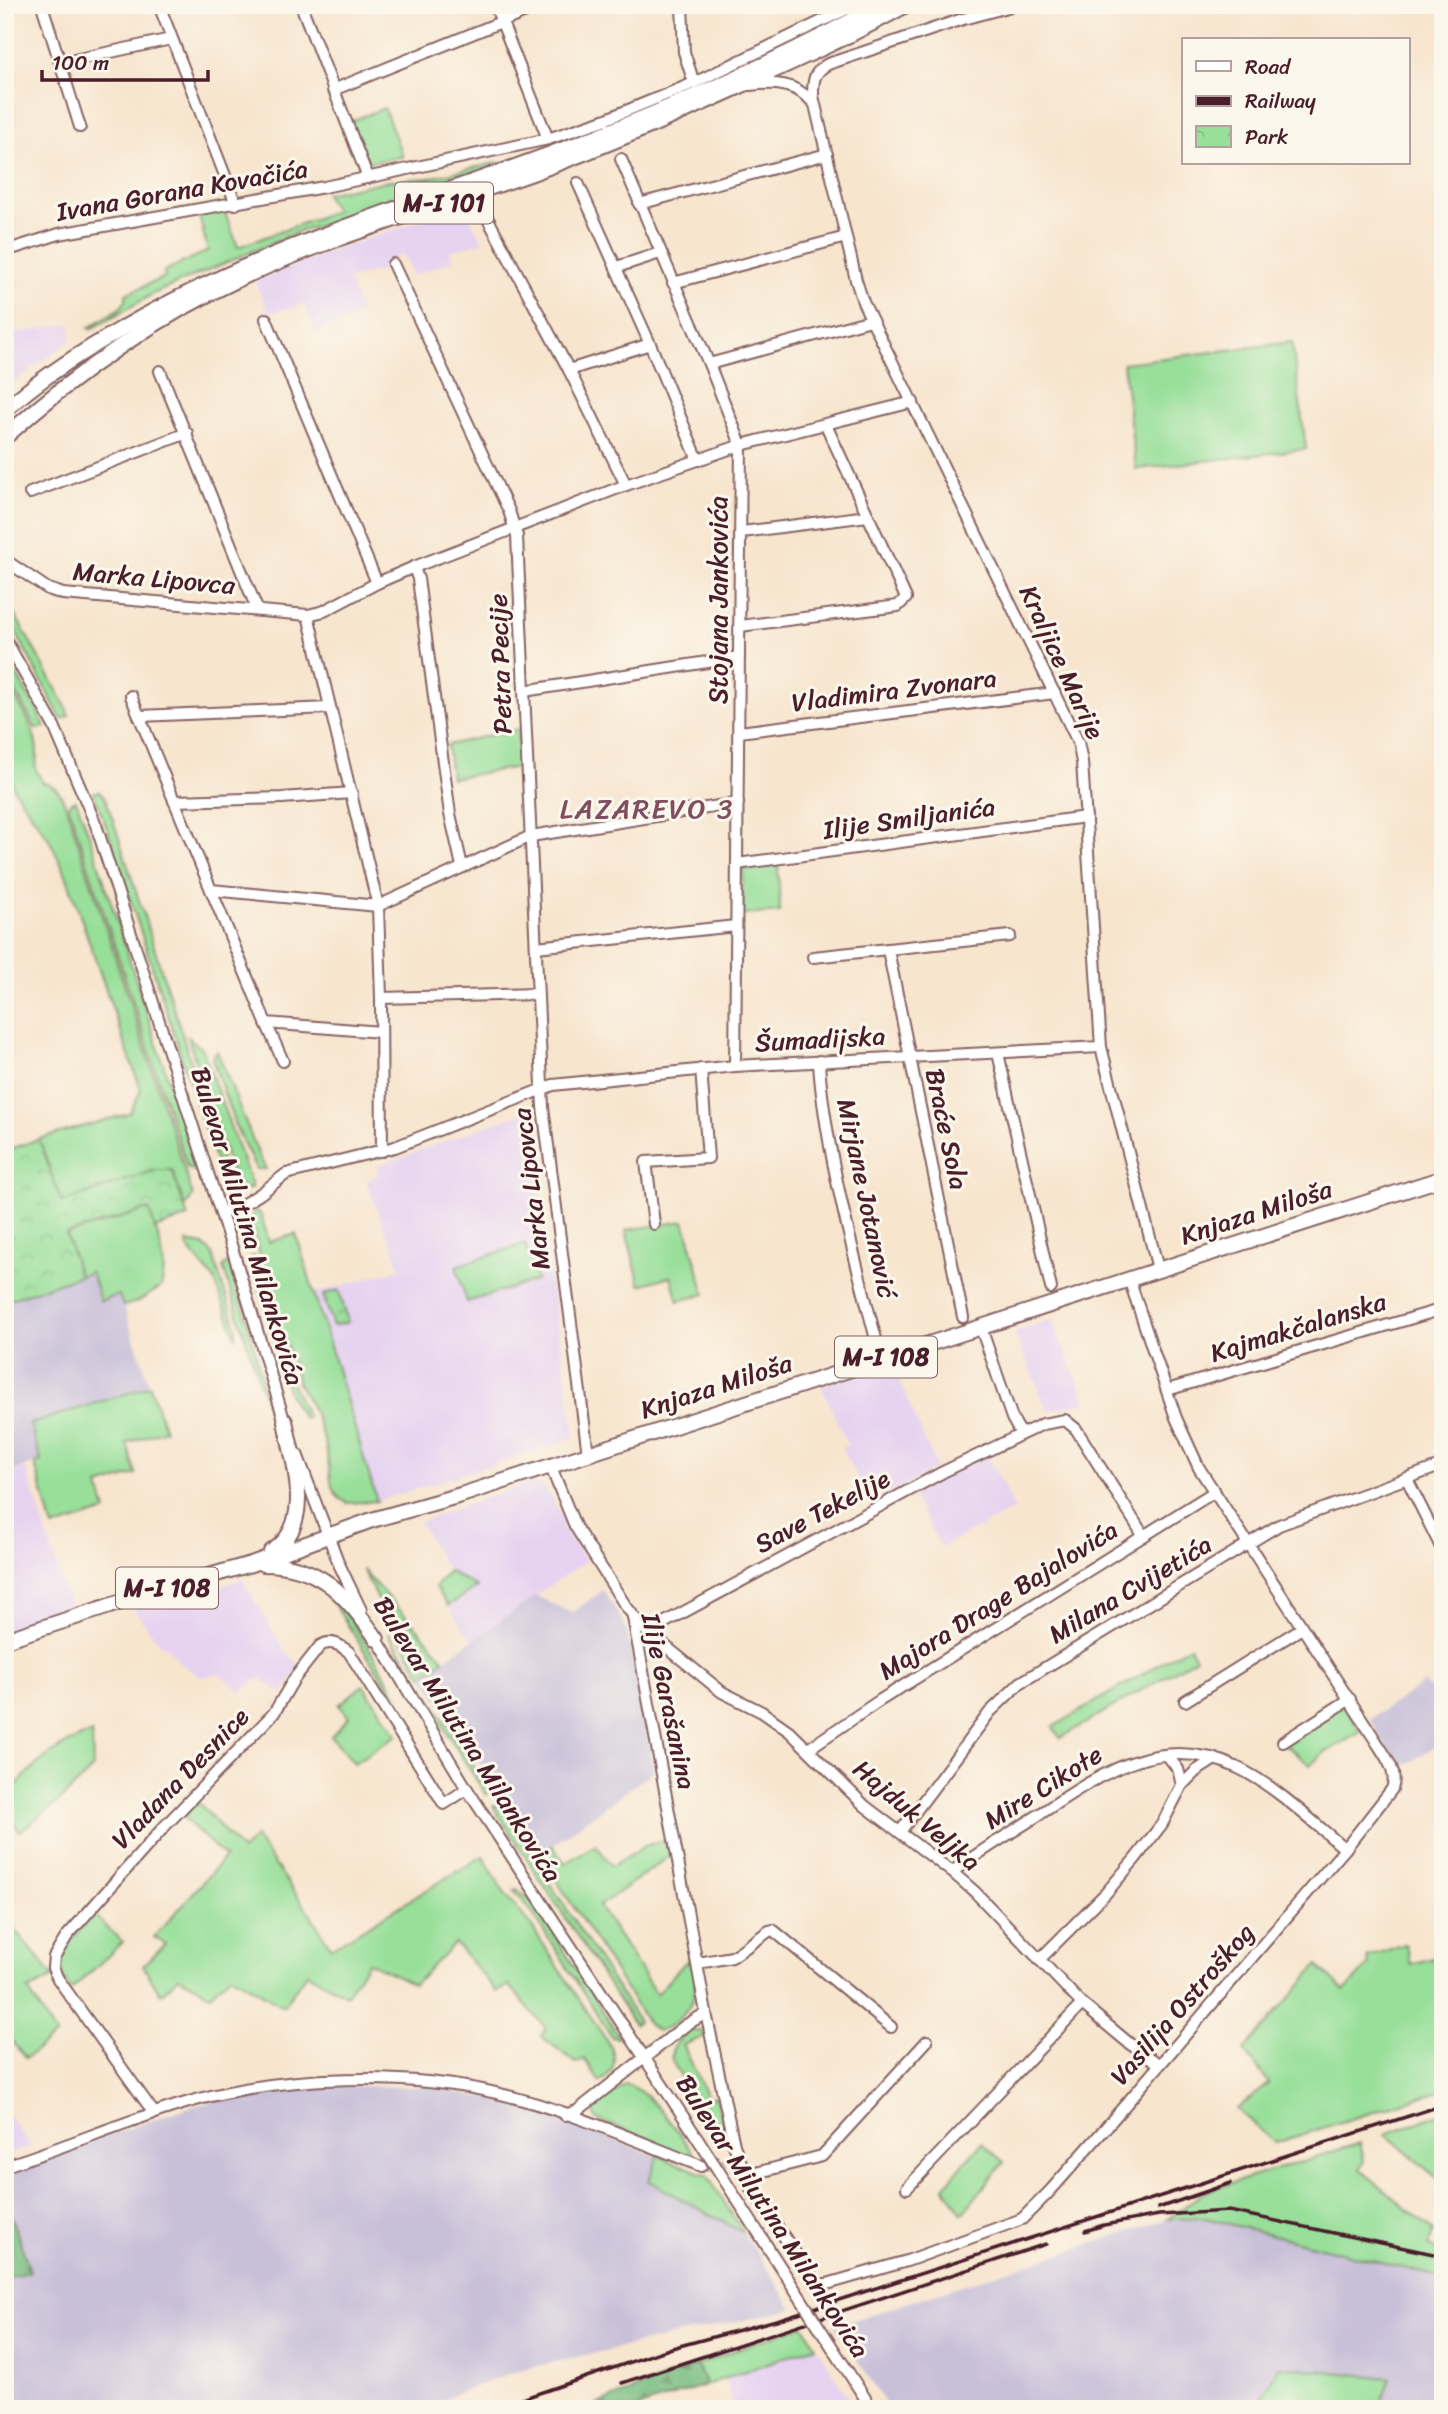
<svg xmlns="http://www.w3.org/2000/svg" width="1448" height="2414" font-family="Sriracha,sans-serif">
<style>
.built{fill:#e6d2f0}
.industrial{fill:#c8bfd8}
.green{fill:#98df9a;stroke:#717f62;stroke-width:2}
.forest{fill:url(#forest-firs);stroke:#626e56;stroke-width:2}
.park{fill:url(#park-crowns);stroke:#717f62;stroke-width:2}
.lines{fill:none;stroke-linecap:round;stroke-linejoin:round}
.minor-tunnel{stroke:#d4bdad;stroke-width:10;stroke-dasharray:10 5;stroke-linecap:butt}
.minor-casing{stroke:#876464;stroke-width:14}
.major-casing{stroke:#876464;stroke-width:18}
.minor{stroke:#fff;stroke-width:10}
.major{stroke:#fff;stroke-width:14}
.rail{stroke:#4a1f2b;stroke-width:3.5}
.minor-bridge-casing{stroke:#876464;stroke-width:14;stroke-linecap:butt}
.minor-bridge{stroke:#fff;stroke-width:10}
.labels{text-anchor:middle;stroke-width:6;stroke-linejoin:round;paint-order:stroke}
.shield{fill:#fbf7ec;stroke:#7f6065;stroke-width:2}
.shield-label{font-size:24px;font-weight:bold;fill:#4a1f2b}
.street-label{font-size:26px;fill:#4a1f2b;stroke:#fbf7ec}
.neighbourhood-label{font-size:28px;letter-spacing:2px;fill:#7f4f5f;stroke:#fbf7ec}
</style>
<defs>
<pattern id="forest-firs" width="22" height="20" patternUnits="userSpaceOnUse" patternTransform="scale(1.75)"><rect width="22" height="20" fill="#7abe82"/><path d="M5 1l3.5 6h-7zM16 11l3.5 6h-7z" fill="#669a6b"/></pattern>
<pattern id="park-crowns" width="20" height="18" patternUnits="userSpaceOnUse" patternTransform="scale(1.75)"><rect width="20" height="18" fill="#98df9a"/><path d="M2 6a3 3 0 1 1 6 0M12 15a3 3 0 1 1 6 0" fill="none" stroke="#84bf85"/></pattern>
</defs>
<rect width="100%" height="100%" fill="#fbf7ec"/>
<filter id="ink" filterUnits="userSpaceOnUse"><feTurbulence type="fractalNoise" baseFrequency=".0143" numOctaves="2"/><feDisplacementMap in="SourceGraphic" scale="14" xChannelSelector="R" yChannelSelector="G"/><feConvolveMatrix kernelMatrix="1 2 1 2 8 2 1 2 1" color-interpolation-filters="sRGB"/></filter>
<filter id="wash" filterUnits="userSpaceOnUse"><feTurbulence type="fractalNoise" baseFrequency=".00686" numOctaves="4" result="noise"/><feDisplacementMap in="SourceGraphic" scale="28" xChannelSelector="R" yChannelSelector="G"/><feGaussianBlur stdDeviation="1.57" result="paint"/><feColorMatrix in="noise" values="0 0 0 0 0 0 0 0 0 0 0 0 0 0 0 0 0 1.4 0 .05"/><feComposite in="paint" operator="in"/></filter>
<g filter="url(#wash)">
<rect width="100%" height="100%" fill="#f7e5ce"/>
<g class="built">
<polygon points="463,206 483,242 450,251 453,260 413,276 403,254 385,261 384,270 348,279 361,314 315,333 304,304 269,313 255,281 331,251"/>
<polygon points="71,324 71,339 67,343 5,388 5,335"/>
<polygon points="527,1111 542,1227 575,1434 570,1439 542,1449 377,1501 314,1293 401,1269 366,1181 379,1174 377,1166"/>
<polygon points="1051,1319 1087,1402 1048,1410 1014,1332"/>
<polygon points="891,1362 937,1468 871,1504 842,1448 848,1445 821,1386"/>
<polygon points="987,1455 1015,1509 941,1547 912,1495"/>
<polygon points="26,1468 70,1608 66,1613 5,1633 5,1474"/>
<polygon points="531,1482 545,1487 567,1523 561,1527 586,1561 472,1640 448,1606 476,1587 448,1571 419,1522"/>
<polygon points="242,1579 284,1650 300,1666 283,1693 258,1678 241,1692 220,1674 200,1677 179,1662 166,1645 162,1646 133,1609 189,1590 216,1587"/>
<polygon points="5,2110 31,2146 5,2155"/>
<polygon points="816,2346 856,2409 733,2409 725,2378"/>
</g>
<g class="industrial">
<polygon points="91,1272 120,1295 150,1386 31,1424 41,1461 5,1474 5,1301"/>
<polygon points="603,1590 622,1620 628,1636 654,1771 540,1854 422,1675 536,1596 572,1613"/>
<polygon points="1424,1683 1443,1700 1443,1741 1398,1770 1370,1719"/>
<polygon points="347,2086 428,2087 468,2094 539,2111 658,2156 650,2181 744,2233 793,2309 519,2370 416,2409 5,2409 5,2279 29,2270 5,2197 5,2171 192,2106 239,2096 300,2088"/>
<polygon points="1206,2218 1443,2278 1443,2409 889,2409 835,2326 1168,2219"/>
</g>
<g class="green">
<polygon points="384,108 403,157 369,162 366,160 351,121"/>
<polygon points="500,162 478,176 341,221 300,231 157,292 91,329 89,328 121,307 126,300 126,294 165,277 164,271 208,251 199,215 224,210 238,247 336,211 325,194 392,180 429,178"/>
<polygon points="1292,342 1306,449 1136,469 1123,363"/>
<polygon points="5,597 64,703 69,716 62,719 60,717 5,611"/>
<polygon points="5,654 42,720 45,727 36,729 5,672"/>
<path d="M5 680C20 706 44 737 35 768L43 783C63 784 67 811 73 827L193 1196 185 1207 172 1170H155L61 1203 39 1139 130 1113 141 1090 65 872 49 839 15 791 5 764Z"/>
<polygon points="518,729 519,767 451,778 447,745"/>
<polygon points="99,791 104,796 113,820 221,1155 221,1160 216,1163 108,831 93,793"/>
<polygon points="76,800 90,837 197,1169 192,1170 187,1167 69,807 70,803"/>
<polygon points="778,864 780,912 742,915 743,869"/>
<polygon points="188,1037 202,1049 251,1183 251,1189 243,1189 233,1178"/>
<polygon points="217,1051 260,1158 266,1169 256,1169 235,1125 212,1058"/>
<path d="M149 1209C157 1233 169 1262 161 1287L137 1302 123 1306 119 1295 100 1301 91 1272 79 1276 66 1234Z"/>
<polygon points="254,1212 257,1211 261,1215 269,1242 296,1234 377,1501 347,1503 338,1497 332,1487 326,1447 315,1414 298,1383 252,1229 251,1218"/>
<polygon points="684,1221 705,1294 678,1301 671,1276 640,1285 626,1230"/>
<polygon points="187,1242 203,1245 212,1253 236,1327 236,1338 214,1279 188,1248"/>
<polygon points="525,1244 537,1280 467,1302 456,1266"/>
<polygon points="254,1256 291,1382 307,1417 303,1418 290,1396 286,1384 251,1257"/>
<polygon points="228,1262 247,1319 273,1425 223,1267"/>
<polygon points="150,1386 165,1430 127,1443 136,1474 99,1486 106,1511 53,1528 35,1464 41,1461 30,1424"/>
<path d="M362 1569C388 1600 420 1627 444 1660L422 1675 393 1627Z"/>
<polygon points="448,1571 477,1587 448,1606 435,1587"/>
<polygon points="313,1578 336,1597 377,1661 416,1732 335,1605 324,1592 312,1584"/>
<polygon points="388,1632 490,1791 486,1795 422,1693"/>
<polygon points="1190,1646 1196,1658 1060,1738 1053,1727"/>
<polygon points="363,1685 397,1735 354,1763 331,1736 349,1717 339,1705"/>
<polygon points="1343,1703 1361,1732 1323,1754 1310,1765 1283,1743"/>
<path d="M92 1733 93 1768 61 1800 20 1831 11 1821 5 1826V1792H11C32 1765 59 1744 92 1733Z"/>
<path d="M198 1802 242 1851 255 1837 309 1912 331 1948 483 1856 503 1891 532 1927 612 2049C617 2065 612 2073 600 2082L584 2059 576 2063 541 2036 546 2028 509 1985 497 1992 455 1943 414 1984 368 1962 346 1995 307 1973 283 2006 231 1975 210 1995 179 1977 161 1994 143 1966 165 1944 154 1937 225 1857 183 1817Z"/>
<polygon points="500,1805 638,2021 634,2024 493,1806"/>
<path d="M672 1837 674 1853 599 1906 656 1994 693 1954C696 1984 701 1999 677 2021 670 2026 666 2029 657 2031L648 2024 540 1854 553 1846 565 1863 596 1845 612 1866 645 1846Z"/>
<polygon points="517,1889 534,1904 620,2038 612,2037 529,1908 514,1891"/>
<path d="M92 1913 123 1942 71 1990C64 1980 57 1970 59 1958Z"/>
<polygon points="5,1918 54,1977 28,1990 56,2035 26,2058 5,2034"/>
<polygon points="1405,1944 1411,1964 1433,1958 1440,1976 1443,1976 1443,2090 1275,2143 1237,2109 1269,2083 1244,2050 1318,1965 1344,1991 1369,1965 1367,1957"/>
<path d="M694 2030 702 2032 705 2036 683 2045 708 2099 716 2096 726 2140 719 2145 672 2061C669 2046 681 2036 694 2030Z"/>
<path d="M625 2084C649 2089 685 2140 698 2161L596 2119 594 2109Z"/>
<polygon points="1443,2113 1443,2136 1440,2141 1443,2144 1443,2183 1385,2134"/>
<polygon points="982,2143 1004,2162 962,2214 944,2186"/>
<polygon points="1360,2143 1364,2161 1360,2169 1433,2231 1429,2246 1443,2254 1443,2278 1206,2218 1168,2219 1204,2192"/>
<polygon points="658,2156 707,2175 744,2233 649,2181"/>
<polygon points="803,2325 816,2346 706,2385 697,2365"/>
<polygon points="1279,2366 1390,2378 1379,2409 1255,2409"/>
</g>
<g class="forest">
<polygon points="5,2197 30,2271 5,2279"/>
<polygon points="697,2365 706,2385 634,2409 592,2409 598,2404"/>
</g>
<g class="park">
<polygon points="39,1139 62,1203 155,1170 172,1170 188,1217 155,1229 149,1209 66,1234 79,1276 5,1301 5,1151"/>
<polygon points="339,1290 348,1322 333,1326 323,1295"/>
</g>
</g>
<g filter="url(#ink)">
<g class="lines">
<polyline class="minor-tunnel" points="701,2166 739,2164"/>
<defs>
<g id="minor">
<polyline points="42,5 80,127"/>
<polyline points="159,5 236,204"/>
<polyline points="301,5 368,178"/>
<polyline points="495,5 548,139"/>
<polyline points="682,5 684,52 694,83"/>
<path d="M1015 5 963 19 828 64C813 72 813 81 813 96L856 280 863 302 1078 742 1082 762 1101 1047 1158 1269"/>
<polyline points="60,63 171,39"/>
<path d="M750 85C776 82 795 83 814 103"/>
<polyline points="333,90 543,5"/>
<polyline points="621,159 709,364 741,445 735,1066"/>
<polyline points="578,183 650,344 698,460"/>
<polyline points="639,204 827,154"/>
<polyline points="481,206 569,370 626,485"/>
<polyline points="5,251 59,234 324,187 548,139 604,120 694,83 855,5"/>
<polyline points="393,264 509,511 517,536 543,1107 588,1454"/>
<polyline points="617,267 660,253"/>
<polyline points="673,283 846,237"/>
<polyline points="266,319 377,583"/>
<polyline points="709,364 871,320"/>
<polyline points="569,370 650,344"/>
<polyline points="160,371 257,609"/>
<polyline points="30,493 187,433"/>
<polyline points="742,532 868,516"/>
<polyline points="5,560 48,589 63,594 308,615"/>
<polyline points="414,567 418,579 450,814 462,866"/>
<polyline points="740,626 898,606 906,598 826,425"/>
<polyline points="5,639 54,726 96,825 233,1251 286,1426"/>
<polyline points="524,691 739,657"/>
<polyline points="131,696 266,1023 381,1032"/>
<polyline points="139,716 330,708"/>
<polyline points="739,732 1055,693"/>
<polyline points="174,801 282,798 352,793"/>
<polyline points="737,864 1086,817"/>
<polyline points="211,890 378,906 531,836 738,803"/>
<polyline points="536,947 736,926"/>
<polyline points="888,950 963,1317"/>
<polyline points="813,957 1010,936"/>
<polyline points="381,998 537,994"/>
<polyline points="266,1023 283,1061"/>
<polyline points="998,1053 1051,1288"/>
<path d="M819 1061C820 1090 825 1117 830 1146 842 1212 860 1278 877 1343"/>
<polyline points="382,1151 381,998 378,906 308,615 324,611 377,583 414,567 626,485 741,445 913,402"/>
<polyline points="221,1213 242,1205 260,1194 286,1174 395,1147 553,1085 735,1066 1101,1047"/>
<polyline points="654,1224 646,1162 708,1158 701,1069"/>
<polyline points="981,1328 1012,1418 1021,1434"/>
<polyline points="1167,1390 1443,1309"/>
<polyline points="297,1454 339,1564 361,1610"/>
<polyline points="550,1465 575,1526 625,1605 643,1628 722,1692 762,1712 789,1731 865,1806 952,1872 975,1892 1082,2004 1130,2044 1159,2064"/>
<polyline points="1407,1479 1443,1551"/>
<path d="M633 1617 706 2013 734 2145 750 2187 813 2279 819 2284H827L907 2261 1022 2219 1050 2191 1102 2132 1345 1849 1392 1789C1399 1771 1383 1753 1374 1738L1199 1468 1176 1418 1129 1279"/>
<polyline points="647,1632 943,1472 1043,1424 1065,1420 1076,1429 1143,1535"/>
<polyline points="374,1634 467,1789 698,2139"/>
<polyline points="1185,1701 1302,1628"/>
<polyline points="1283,1742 1350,1699"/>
<polyline points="808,1749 879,1701 1214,1492"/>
<polyline points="1167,1755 1178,1769 1182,1785"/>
<polyline points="900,1832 990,1712 1020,1683 1279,1525 1443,1465"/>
<path d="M952 1872C979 1852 1009 1834 1037 1816 1101 1774 1160 1731 1238 1768 1274 1785 1314 1823 1345 1849"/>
<polyline points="1039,1960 1106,1893 1135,1859 1162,1824 1182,1785 1196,1771 1215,1759"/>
<polyline points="698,1963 732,1957 769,1931 773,1930 891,2027"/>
<path d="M154 2113 58 1979 53 1968 54 1957 67 1936 163 1828 274 1713 294 1679 320 1646C331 1639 340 1645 349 1652L444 1804 467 1789"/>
<polyline points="565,2115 577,2111 686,2025 706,2013"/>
<path d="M5 2166C69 2146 131 2118 196 2100 285 2075 406 2072 496 2093 566 2109 634 2140 701 2166"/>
<polyline points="744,2176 822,2156 927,2041"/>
<polyline points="907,2188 1082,2004"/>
</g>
<g id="major">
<path d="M5 410C36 382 72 358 108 337 234 260 374 217 512 168 638 123 763 70 880 5"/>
<path d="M5 437C76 373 154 318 241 278 336 234 437 207 535 172 612 143 689 110 764 75 812 53 860 31 906 5"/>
<path d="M271 1552C316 1525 293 1462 285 1421"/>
<path d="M263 1564C322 1564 346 1596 377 1639"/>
<polyline points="5,1640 146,1594 251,1564 372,1520 461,1495 1443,1178"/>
</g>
</defs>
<use href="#minor" class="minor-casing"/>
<use href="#major" class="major-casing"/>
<use href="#minor" class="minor"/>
<use href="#major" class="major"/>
<g class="rail">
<polyline points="1158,2208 1231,2183"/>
<polyline points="1085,2231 1104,2225 1159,2215 1229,2211 1443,2256"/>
<polyline points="622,2383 1046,2244"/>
<polyline points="492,2409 672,2348 780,2319 1443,2105"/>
</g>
<defs>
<polyline id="minor-bridge" points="698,2139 872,2409"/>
</defs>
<use href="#minor-bridge" class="minor-bridge-casing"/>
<use href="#minor-bridge" class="minor-bridge"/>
</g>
</g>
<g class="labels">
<g class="shield">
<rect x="395" y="182.5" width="98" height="41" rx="5"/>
<rect x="835" y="1336.5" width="102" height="41" rx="5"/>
<rect x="116" y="1567.5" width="102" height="41" rx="5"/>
</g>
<g class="shield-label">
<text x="444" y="211">M-I 101</text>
<text x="886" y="1365">M-I 108</text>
<text x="167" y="1596">M-I 108</text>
</g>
<g class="street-label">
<text transform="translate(182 190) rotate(-10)" y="9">Ivana Gorana Kovačića</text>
<text transform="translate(154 578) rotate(5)" y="9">Marka Lipovca</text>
<text transform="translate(718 600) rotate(-90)" y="9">Stojana Jankovića</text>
<text transform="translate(1062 662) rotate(65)" y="9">Kraljice Marije</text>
<text transform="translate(500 664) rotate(-92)" y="9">Petra Pecije</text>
<text transform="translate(894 690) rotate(-7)" y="9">Vladimira Zvonara</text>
<text transform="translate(909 818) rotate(-8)" y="9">Ilije Smiljanića</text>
<text transform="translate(820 1039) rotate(-3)" y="9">Šumadijska</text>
<text transform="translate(947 1129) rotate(78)" y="9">Braće Sola</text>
<text transform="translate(531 1189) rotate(-97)" y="9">Marka Lipovca</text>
<text transform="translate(867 1198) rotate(78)" y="9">Mirjane Jotanović</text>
<text transform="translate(1256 1212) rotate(-18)" y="9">Knjaza Miloša</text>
<text transform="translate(248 1226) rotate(73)" y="9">Bulevar Milutina Milankovića</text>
<text transform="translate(1298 1327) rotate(-17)" y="9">Kajmakčalanska</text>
<text transform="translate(716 1386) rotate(-18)" y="9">Knjaza Miloša</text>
<text transform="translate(822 1511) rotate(-28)" y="9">Save Tekelije</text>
<text transform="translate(1130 1589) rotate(-31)" y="9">Milana Cvijetića</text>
<text transform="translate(998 1600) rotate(-32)" y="9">Majora Drage Bajalovića</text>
<text transform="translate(669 1701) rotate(78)" y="9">Ilije Garašanina</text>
<text transform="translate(468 1739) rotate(58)" y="9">Bulevar Milutina Milankovića</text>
<text transform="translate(180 1778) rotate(-46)" y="9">Vladana Desnice</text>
<text transform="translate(1043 1787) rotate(-32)" y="9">Mire Cikote</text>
<text transform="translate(917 1815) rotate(40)" y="9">Hajduk Veljka</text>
<text transform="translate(1182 2004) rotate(-49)" y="9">Vasilija Ostroškog</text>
<text transform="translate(773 2216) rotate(57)" y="9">Bulevar Milutina Milankovića</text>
</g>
<g class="neighbourhood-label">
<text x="647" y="818">LAZAREVO 3</text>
</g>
</g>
<rect width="1448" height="2414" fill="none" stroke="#fbf7ec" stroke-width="28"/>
<rect x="1182" y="38" width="228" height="126" fill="#fbf7ec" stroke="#b4a19f" stroke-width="2"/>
<rect x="1196" y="61" width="35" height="10" fill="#ffffff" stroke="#b4a19f" stroke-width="2"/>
<text x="1245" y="74" font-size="21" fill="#4a1f2b">Road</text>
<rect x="1196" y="96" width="35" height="10" fill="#4a1f2b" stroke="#b4a19f" stroke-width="2"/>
<text x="1245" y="108" font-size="21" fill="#4a1f2b">Railway</text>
<rect x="1196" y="126" width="35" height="21" fill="url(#park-crowns)" stroke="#b4a19f" stroke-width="2"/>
<text x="1245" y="144" font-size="21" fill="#4a1f2b">Park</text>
<path d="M42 70v10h166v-10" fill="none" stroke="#4a1f2b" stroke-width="3.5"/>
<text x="52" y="70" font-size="21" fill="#4a1f2b" stroke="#fbf7ec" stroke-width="5" paint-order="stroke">100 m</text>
</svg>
